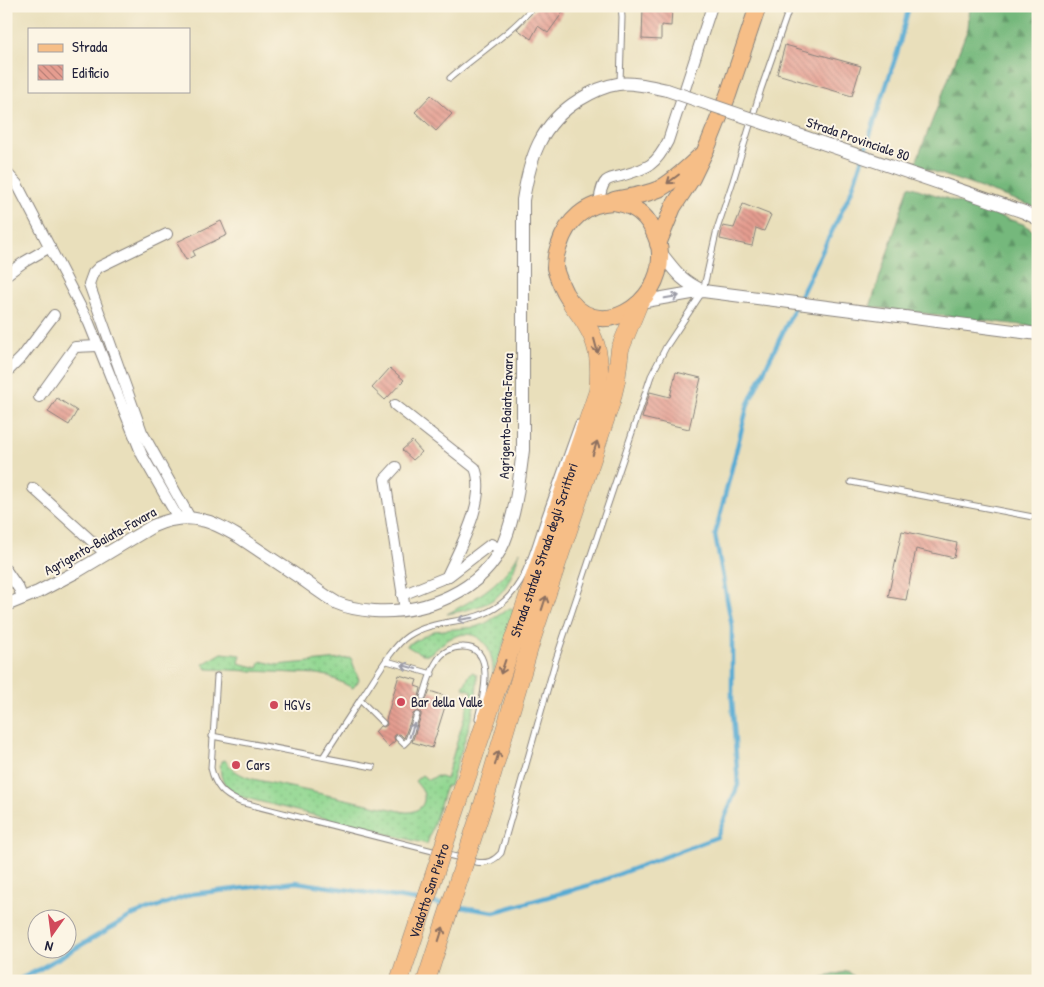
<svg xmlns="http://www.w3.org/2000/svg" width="1044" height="987" font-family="'Patrick Hand',sans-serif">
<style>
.grass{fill:url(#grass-dots);stroke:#5a7c66}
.forest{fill:url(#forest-firs);stroke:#4b6d5b}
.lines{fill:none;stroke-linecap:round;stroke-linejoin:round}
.stream{stroke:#58abd3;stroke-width:4.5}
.building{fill:url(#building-back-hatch)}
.service-casing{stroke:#86807b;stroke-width:7}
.minor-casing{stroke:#86807b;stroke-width:12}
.tertiary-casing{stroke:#86807b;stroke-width:14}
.primary-casing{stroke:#86807b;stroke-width:18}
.trunk-casing{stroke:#86807b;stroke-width:19}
.service{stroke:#fff;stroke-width:5}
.minor{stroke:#fff;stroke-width:10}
.tertiary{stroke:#fff;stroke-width:12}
.primary{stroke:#f6be87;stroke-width:16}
.trunk{stroke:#f6be87;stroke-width:18}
.tertiary-bridge-casing{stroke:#86807b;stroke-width:14;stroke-linecap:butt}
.trunk-bridge-casing{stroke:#86807b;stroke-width:19;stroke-linecap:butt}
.tertiary-bridge{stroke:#fff;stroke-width:12}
.trunk-bridge{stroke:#f6be87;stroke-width:18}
.oneway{stroke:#8c7061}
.oneway2{stroke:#9c9ca7}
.poi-dot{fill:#d1495b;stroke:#fcf5e5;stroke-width:2}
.labels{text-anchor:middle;stroke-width:4;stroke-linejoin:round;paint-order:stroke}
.street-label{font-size:14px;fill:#22223b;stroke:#fcf5e5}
.poi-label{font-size:14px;fill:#22223b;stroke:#fcf5e5;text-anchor:start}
</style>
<defs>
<pattern id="grass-dots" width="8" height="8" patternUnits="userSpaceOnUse" patternTransform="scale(1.25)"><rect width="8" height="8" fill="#91d791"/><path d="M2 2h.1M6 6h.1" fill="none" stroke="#7db87e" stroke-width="1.8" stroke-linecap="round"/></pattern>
<pattern id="forest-firs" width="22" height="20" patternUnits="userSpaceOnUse" patternTransform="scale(1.25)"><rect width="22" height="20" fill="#74b87b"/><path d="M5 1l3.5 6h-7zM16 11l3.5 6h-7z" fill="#5f9566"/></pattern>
<pattern id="building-back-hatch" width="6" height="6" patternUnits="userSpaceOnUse" patternTransform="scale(1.25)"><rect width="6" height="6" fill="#e59d90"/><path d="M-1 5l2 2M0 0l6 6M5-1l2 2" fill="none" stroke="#b98077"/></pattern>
</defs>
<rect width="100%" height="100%" fill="#fcf5e5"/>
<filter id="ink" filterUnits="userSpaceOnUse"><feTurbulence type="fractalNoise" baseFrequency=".02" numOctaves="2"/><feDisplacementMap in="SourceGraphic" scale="10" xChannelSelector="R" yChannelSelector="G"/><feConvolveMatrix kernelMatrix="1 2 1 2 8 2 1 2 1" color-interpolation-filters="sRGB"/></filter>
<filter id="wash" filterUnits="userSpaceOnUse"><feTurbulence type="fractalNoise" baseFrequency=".0096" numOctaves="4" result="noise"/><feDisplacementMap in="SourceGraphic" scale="20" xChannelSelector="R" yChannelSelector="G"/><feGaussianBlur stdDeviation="1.12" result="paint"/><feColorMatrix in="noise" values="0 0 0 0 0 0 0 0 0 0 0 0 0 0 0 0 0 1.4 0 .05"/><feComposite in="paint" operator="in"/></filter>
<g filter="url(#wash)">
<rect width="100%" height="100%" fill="#e9dfbb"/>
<g class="grass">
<path d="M520 551C505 600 496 604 447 614 477 598 505 582 520 551Z"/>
<path d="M510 608 516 610 493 674C494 648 479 625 451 638 442 642 437 650 429 654 422 656 412 649 407 646V645L434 631 475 627 486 623Z"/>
<polygon points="222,653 241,655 239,663 258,668 261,661 277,665 351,658 359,680 353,688 328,676 318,674 207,669 203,664"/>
<path d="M473 672 477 675C479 707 459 755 450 786H446L427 844 238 796C225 788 218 778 221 761L225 760C233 771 240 775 253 779L405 812C415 813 426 807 424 795 423 790 418 785 415 781L422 775 428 780 437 776 446 779 472 691 463 688 470 674Z"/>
</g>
<g class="forest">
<polygon points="970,6 1038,6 1038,208 915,165 968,28"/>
<polygon points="909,186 1023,224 1038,234 1038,327 870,307"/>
<polygon points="848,971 859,981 819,981 818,979"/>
</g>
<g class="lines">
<g class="stream">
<polyline points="429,902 446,905"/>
<polyline points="454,906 494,912 590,885 717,837 738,785 732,699 732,626 715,535 748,404 851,192 898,50 909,6"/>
<polyline points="16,981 38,970 133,915 192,894 296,882 422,901"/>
</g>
</g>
<g id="blocks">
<g class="building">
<polygon points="538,6 555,6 563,12 548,33 538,26 531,39 517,29"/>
<polygon points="643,7 672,8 671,26 661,25 661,40 642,39"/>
<polygon points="785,45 861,66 852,96 777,74"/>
<polygon points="431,95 452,114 436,131 415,112"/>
<polygon points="743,204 771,215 764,231 756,228 752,246 720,239 723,226 734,228"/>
<polygon points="221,221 227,235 193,251 195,255 186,260 177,242"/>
<polygon points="390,368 404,380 385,400 372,388"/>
<polygon points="676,372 701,378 689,429 642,418 650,392 670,397"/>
<polygon points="57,398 77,411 69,425 48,412"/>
<polygon points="412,441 422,452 413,460 402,450"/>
<polygon points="902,531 957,543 954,558 916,549 906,600 888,597"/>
<polygon points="399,675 417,680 415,686 421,688 419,697 421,701 426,700 430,691 448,697 432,748 412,742 421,716 421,713 418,711 413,714 404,738 400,734 395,735 394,737 395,741 388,747 375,732 380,726 384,727 387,725 386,720"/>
</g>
</g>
</g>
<g filter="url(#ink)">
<use href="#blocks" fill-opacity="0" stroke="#86807b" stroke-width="1"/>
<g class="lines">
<defs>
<g id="service">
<path d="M450 78C477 54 510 34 534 6"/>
<polyline points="620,83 622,17 621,6"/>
<polyline points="851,482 1038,518"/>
<polyline points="387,661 432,674"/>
<path d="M217 676 211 768C215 786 223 795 240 802L476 862C487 864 494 861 501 853L556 659 651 376 666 347 703 291 717 229 733 181 761 89 790 6"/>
<path d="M423 697C427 686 430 671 437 661 442 652 452 647 462 647 497 646 483 698 478 718"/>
<path d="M383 723 360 700C373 682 391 647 408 636 437 617 473 626 501 604 528 583 535 543 546 513 557 483 567 453 578 423"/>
<polyline points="212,736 373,767"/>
<polyline points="398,738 404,744 408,740 417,715"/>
<polyline points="323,757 360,700"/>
</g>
<g id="minor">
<polyline points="6,172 17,184 89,323 142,455 178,518"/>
<path d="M599 203C600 196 601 186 606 181 610 178 616 177 621 176 647 168 655 167 668 141L712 6"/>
<polyline points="167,234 99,267 93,273 89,284 142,432 190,518"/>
<polyline points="6,275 24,262 50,247"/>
<polyline points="6,373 22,357 54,315"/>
<polyline points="39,397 75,347 98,346"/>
<path d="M395 405 475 468C488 499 459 549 446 578"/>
<polyline points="396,467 385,479 405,610"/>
<polyline points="33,488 106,554"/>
<polyline points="6,570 19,589 23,599"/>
<polyline points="402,595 449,576 491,544 500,549"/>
</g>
<g id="tertiary">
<polyline points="1024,212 1038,219"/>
<path d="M660 252C676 272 680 280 703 291L1038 334"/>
<polyline points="640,302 703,291"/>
<path d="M6 605 38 592 76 572 153 526C169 519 184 516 201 520 214 522 227 530 239 537 260 551 281 565 302 579 313 587 325 596 337 603 348 608 361 610 374 611 423 614 483 592 504 542 516 513 519 481 523 450V200C530 158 540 124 579 100 590 93 604 86 618 84 634 82 652 87 667 90"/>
</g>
<g id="primary">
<path d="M614 200C629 197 645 195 659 189 674 181 687 168 699 157"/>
<path d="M613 202C630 204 644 212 652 228 656 236 660 245 660 253 663 305 595 347 565 293 561 285 557 276 555 268 555 261 556 253 559 246 567 220 586 203 613 202Z"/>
<polyline points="658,244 673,207 692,178 708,145 728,95 758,6"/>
</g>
<g id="trunk">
<path id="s1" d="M459 800 598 391C602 352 596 335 572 304"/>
<polyline points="483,805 532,638 611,402 616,381 620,349 638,305"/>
</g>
</defs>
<use href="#service" class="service-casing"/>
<use href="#minor" class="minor-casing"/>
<use href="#tertiary" class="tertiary-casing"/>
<use href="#primary" class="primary-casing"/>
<use href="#trunk" class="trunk-casing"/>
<use href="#service" class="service"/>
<use href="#minor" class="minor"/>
<use href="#tertiary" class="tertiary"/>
<use href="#primary" class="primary"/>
<use href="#trunk" class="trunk"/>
<defs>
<polyline id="tertiary-bridge" points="667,90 1024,212"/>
<g id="trunk-bridge">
<path id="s2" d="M399 981 459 800"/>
<polyline points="426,981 483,805"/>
</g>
</defs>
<use href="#tertiary-bridge" class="tertiary-bridge-casing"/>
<use href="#trunk-bridge" class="trunk-bridge-casing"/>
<use href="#tertiary-bridge" class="tertiary-bridge"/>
<use href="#trunk-bridge" class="trunk-bridge"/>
</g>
<defs><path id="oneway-shaft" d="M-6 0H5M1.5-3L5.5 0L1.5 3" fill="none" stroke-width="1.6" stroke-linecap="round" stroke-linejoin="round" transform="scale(1.25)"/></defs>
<g class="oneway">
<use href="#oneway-shaft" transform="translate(673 179) rotate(143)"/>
<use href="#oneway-shaft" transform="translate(596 346) rotate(75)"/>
<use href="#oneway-shaft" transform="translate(595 448) rotate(-72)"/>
<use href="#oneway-shaft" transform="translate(544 603) rotate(-72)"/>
<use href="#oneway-shaft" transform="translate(503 667) rotate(109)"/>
<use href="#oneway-shaft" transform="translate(497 758) rotate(-74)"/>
<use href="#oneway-shaft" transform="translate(441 934) rotate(-72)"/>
</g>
<g class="oneway2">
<use href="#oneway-shaft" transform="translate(672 297) rotate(-10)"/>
<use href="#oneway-shaft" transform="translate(465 619) rotate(170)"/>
<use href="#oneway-shaft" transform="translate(409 667) rotate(-164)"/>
<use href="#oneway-shaft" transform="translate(412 730) rotate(-71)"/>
</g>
</g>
<g class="poi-dot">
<circle cx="401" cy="702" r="5"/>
<circle cx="274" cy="705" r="5"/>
<circle cx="236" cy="765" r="5"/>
</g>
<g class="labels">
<g class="street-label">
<text transform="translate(858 139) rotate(19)" y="5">Strada Provinciale 80</text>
<text transform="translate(506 416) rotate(-88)" y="5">Agrigento-Baiata-Favara</text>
<text transform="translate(100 541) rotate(-29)" y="5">Agrigento-Baiata-Favara</text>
<text dy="5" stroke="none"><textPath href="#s1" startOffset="264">Strada statale Strada degli Scrittori</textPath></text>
<text dy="5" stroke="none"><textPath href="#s2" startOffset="95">Viadotto San Pietro</textPath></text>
</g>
<g class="poi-label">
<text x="411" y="707">Bar della Valle</text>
<text x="284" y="710">HGVs</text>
<text x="246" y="770">Cars</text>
</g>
</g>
<rect width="1044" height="987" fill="none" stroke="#fcf5e5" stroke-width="25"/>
<rect x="28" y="28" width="162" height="65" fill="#fcf5e5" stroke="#a5a1a1"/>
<rect x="38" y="44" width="25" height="8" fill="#f6be87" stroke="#a5a1a1"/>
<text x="72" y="52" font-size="15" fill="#22223b">Strada</text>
<rect x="38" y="65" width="25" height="15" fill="url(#building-back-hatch)" stroke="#a5a1a1"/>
<text x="72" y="78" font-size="15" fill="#22223b">Edificio</text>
<g transform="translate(52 934) rotate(194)"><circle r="24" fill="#fcf5e5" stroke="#a5a1a1"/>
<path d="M0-4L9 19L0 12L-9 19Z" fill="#d1495b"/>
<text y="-8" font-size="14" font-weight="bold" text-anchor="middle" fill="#22223b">N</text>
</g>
</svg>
